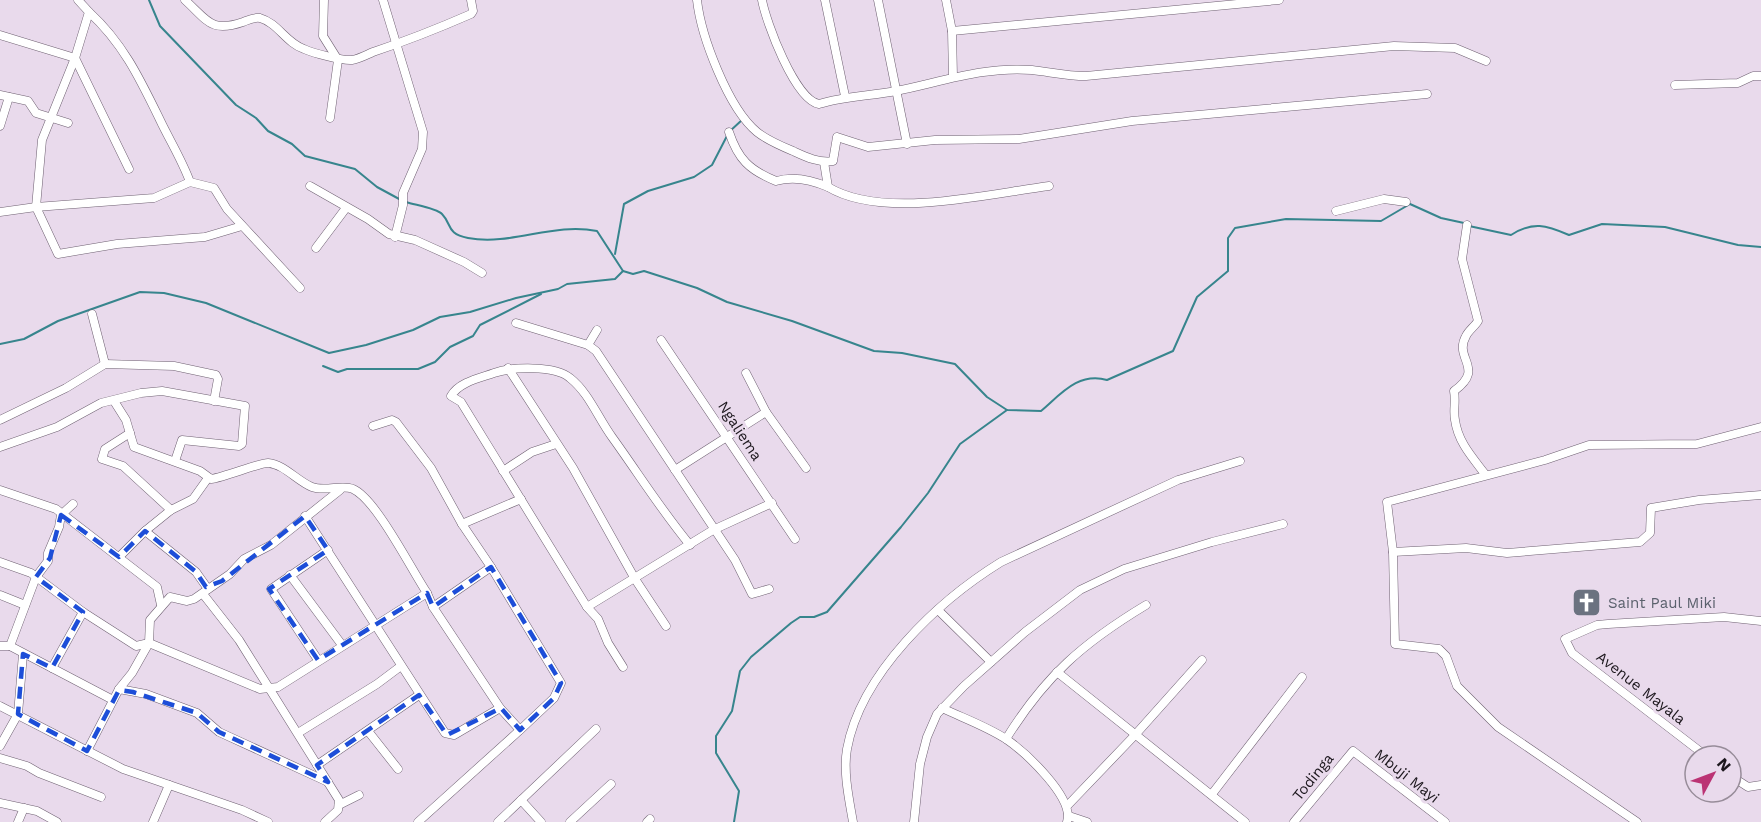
<svg xmlns="http://www.w3.org/2000/svg" width="1761" height="822" font-family="'Work Sans',sans-serif">
<style>
.lines{fill:none;stroke-linecap:round;stroke-linejoin:round}
.stream{stroke:#37858d;stroke-width:2}
.minor-casing{stroke:#6f6172;stroke-width:9}
.minor{stroke:#fff;stroke-width:8}
.marked{fill:none;stroke:#1d4ed8;stroke-width:4.5;stroke-dasharray:12 8;stroke-linejoin:round}
.labels{text-anchor:middle;stroke-width:6;stroke-linejoin:round;paint-order:stroke}
.street-label{font-size:15px;fill:#1c171d;stroke:#e9daec}
.worship-label{font-size:15px;fill:#5b616d;stroke:#e9daec;text-anchor:start}
</style>
<rect width="100%" height="100%" fill="#e9daec"/>
<g class="lines">
<g class="stream">
<polyline points="149,0 160,26 236,105 256,118 268,131 292,144 305,156 355,169 377,187 401,200"/>
<path d="M406 202C415 205 436 208 442 214 452 224 446 234 468 238 512 246 553 222 597 231L623 271"/>
<path d="M1469 226 1511 235C1533 221 1546 225 1569 235L1602 224 1665 227 1738 245 1761 247"/>
<polyline points="615,254 624,204 648,191 694,177 712,165 729,132 743,119"/>
<path d="M623 271 633 274 644 271 697 288 727 302 792 321 874 351 902 353 955 364 987 397 1007 410 1041 411C1061 394 1078 372 1107 380L1173 351 1197 297 1228 271V238L1235 228 1286 219 1381 221 1410 204 1441 218 1464 223"/>
<polyline points="0,344 24,339 58,321 140,292 164,293 206,303 329,353 366,345 413,330 440,317 470,312 516,298 558,289 567,284 615,279 623,271"/>
<polyline points="323,366 338,372 347,369 418,369 435,362 450,347 473,336 480,325 541,294"/>
<polyline points="734,822 739,791 716,753 716,736 732,711 740,671 751,657 791,623 800,617 814,617 827,612 901,527 928,493 960,444 1007,410"/>
</g>
<defs>
<g id="minor">
<polyline points="78,0 89,12 75,58 42,140 36,207 58,254 117,244 205,237 242,226"/>
<path d="M185 0C208 21 211 33 243 22 248 20 254 17 260 18 278 23 286 43 304 49 313 53 343 61 352 60 359 59 366 55 373 52 406 41 439 28 471 14L473 11 471 0"/>
<polyline points="324,0 323,36 338,60 330,118"/>
<polyline points="383,0 423,132 422,149 403,193 403,205 395,237"/>
<path d="M697 0C701 36 728 108 757 132 767 140 781 146 793 151 806 157 818 163 833 161L837 137 868 147 935 140 1019 139 1132 121 1427 94"/>
<path d="M762 0C766 22 795 100 819 104 845 96 870 96 896 91 941 82 985 66 1032 70 1050 72 1067 76 1086 76L1394 46 1455 48 1486 61"/>
<polyline points="825,0 845,96"/>
<polyline points="878,0 907,144"/>
<polyline points="946,0 952,31 953,77"/>
<path d="M89 12C123 43 140 79 160 120 170 141 182 160 190 182L214 188 227 209 300 288"/>
<polyline points="952,31 1279,0"/>
<polyline points="0,35 75,58 129,169"/>
<polyline points="1675,85 1738,83 1753,76 1761,76"/>
<polyline points="0,95 28,101 36,113 68,123"/>
<polyline points="0,126 9,97"/>
<path d="M729 132C738 159 749 170 776 181 793 176 812 180 828 187"/>
<path d="M824 162 828 187C883 220 987 194 1049 186"/>
<polyline points="310,186 368,219 389,234 415,240 464,262 482,273"/>
<polyline points="1336,211 1384,199 1406,202"/>
<polyline points="0,212 36,207 154,198 190,182"/>
<path d="M1467 225 1462 259 1478 321C1475 326 1468 331 1466 336 1453 359 1486 368 1454 391 1456 401 1453 411 1455 420 1458 442 1472 457 1485 474"/>
<polyline points="316,248 346,208"/>
<polyline points="92,314 105,364"/>
<polyline points="516,323 588,345"/>
<polyline points="597,330 588,345 596,351 735,560 752,594 769,589"/>
<polyline points="661,340 795,539"/>
<polyline points="508,368 573,468 635,579 666,626"/>
<polyline points="746,373 766,412"/>
<path d="M114 401 126 420 134 447 200 471 211 479C225 477 259 463 268 463 284 464 297 481 312 487 325 492 343 484 353 489 376 499 411 569 427 593L433 607 500 708 454 735 445 733 305 516"/>
<polyline points="0,420 66,388 105,364 174,366 216,375 218,379 214,401"/>
<polyline points="373,426 392,420 396,422 431,468 462,524 491,567 433,607"/>
<polyline points="130,433 105,449 102,459 123,466 171,510"/>
<polyline points="0,447 57,427 101,403 141,393 162,391 245,406 242,444 239,446 182,440 175,461"/>
<polyline points="675,470 766,412 806,468"/>
<polyline points="503,471 532,452 556,444"/>
<polyline points="0,490 56,509 157,587 161,605"/>
<polyline points="462,524 521,499"/>
<polyline points="145,531 196,572 208,589"/>
<polyline points="1393,552 1466,548 1507,553 1640,542 1650,533 1651,508 1699,500 1761,495"/>
<polyline points="119,557 145,531 171,510 193,499 208,478"/>
<polyline points="0,562 31,573 83,612 136,646 149,643 260,689 278,687 427,593"/>
<polyline points="491,567 561,683 554,698 520,730"/>
<polyline points="290,575 342,645"/>
<polyline points="203,594 239,640 339,800 338,810 325,822"/>
<polyline points="0,595 25,605"/>
<polyline points="587,607 713,530 772,503"/>
<polyline points="938,610 991,662"/>
<polyline points="0,646 10,646 113,700"/>
<polyline points="10,646 36,577 48,561 48,553 59,527 61,515 73,504"/>
<polyline points="318,660 271,589 328,550"/>
<path d="M623 667 608 643 598 619 587 607 461 402 451 396C459 382 480 378 494 373 511 367 555 365 570 378 589 393 598 418 612 437 638 473 661 510 690 545"/>
<polyline points="52,668 83,612"/>
<polyline points="1057,672 1245,822"/>
<polyline points="119,689 132,673 149,643 150,620 170,597 187,601 194,599 230,574 244,559 271,545 340,490"/>
<polyline points="0,706 123,769 242,810 268,822"/>
<path d="M942 708C963 718 986 726 1006 739 1025 752 1075 798 1067 822"/>
<polyline points="368,731 398,769"/>
<polyline points="298,733 377,684 401,666"/>
<path d="M1006 739C1045 676 1083 643 1146 605"/>
<polyline points="0,746 18,714 23,654"/>
<polyline points="87,751 119,689 146,694 197,713 219,732 328,782"/>
<polyline points="1706,756 1572,653 1565,639 1597,625 1608,624 1724,617 1761,621"/>
<polyline points="0,758 27,766 39,773 101,797"/>
<polyline points="317,765 419,695"/>
<polyline points="1731,776 1748,787 1761,785"/>
<polyline points="1212,794 1302,677"/>
<polyline points="521,800 541,822"/>
<polyline points="0,803 37,811 57,822"/>
<polyline points="339,805 359,795"/>
<polyline points="1068,805 1135,735 1202,660"/>
<polyline points="1069,816 1087,822"/>
<polyline points="18,822 24,808"/>
<polyline points="153,822 169,785"/>
<polyline points="418,822 520,730 500,708"/>
<polyline points="498,822 596,729"/>
<polyline points="570,822 611,784"/>
<polyline points="647,822 650,819"/>
<path d="M853 822C849 799 843 772 847 749 861 673 938 601 1001 562L1178 480 1240 461"/>
<polyline points="914,822 920,764 927,737 937,714 964,686 1025,632 1080,590 1124,569 1212,542 1283,524"/>
<polyline points="1294,822 1353,751 1445,822"/>
<polyline points="1637,822 1498,727 1457,686 1446,656 1439,649 1395,644 1393,552 1387,502 1545,460 1589,445 1697,444 1761,427"/>
</g>
</defs>
<use href="#minor" class="minor-casing"/>
<use href="#minor" class="minor"/>
</g>
<path class="marked" d="M61 515 119 557 145 531 196 572 206 587 222 581 305 516 328 550 269 589 318 660 427 593 433 607 491 567 561 683 554 698 520 730 501 708 447 735 419 695 317 765 328 782 219 732 197 713 133 692 119 690 87 751 18 714 23 654 52 668 83 612 36 577 50 558Z"/>
<defs>
<symbol id="church-square" viewBox="-11 -11 22 22"><rect x="-9" y="-9" width="18" height="18" rx="4" fill="#6b7280" stroke="#e9daec"/><path d="M-1.2-6h2.4v3.5h3.3v2.4h-3.3V6h-2.4V-.1h-3.3v-2.4h3.3Z" fill="#fff"/></symbol>
</defs>
<g fill-rule="evenodd">
<use href="#church-square" x="1570" y="586" width="33" height="33"/>
</g>
<g class="labels">
<g class="street-label">
<text transform="translate(740 431) rotate(57)" y="5">Ngaliema</text>
<text transform="translate(1641 688) rotate(38)" y="5">Avenue Mayala</text>
<text transform="translate(1407 776) rotate(38)" y="5">Mbuji Mayi</text>
<text transform="translate(1313 777) rotate(-51)" y="5">Todinga</text>
</g>
<g class="worship-label">
<text x="1608" y="608">Saint Paul Miki</text>
</g>
</g>
<g transform="translate(1713 774) rotate(49)"><circle r="28" fill="#e9daec" stroke="#978c99" stroke-width="1.5"/>
<path d="M0-4.5L10 22L0 15L-10 22Z" fill="#bb3374"/>
<text y="-9" font-size="16" font-weight="bold" text-anchor="middle" fill="#1c171d">N</text>
</g>
</svg>
